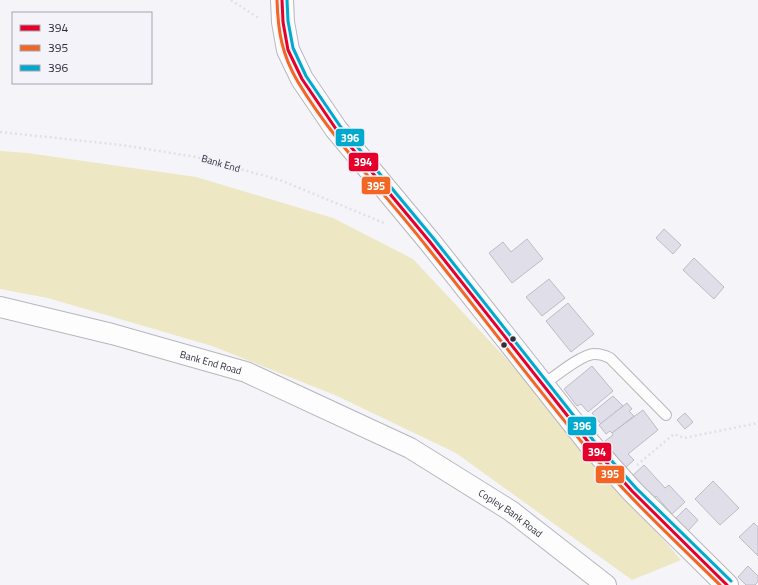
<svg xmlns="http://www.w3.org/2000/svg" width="758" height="585" font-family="'Titillium Web',sans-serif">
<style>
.green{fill:#ede7c4}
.building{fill:#e0dee9;stroke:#bdbcc4}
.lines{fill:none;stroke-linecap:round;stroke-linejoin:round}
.service-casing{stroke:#b7b6be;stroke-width:12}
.minor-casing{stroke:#b7b6be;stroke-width:22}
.tertiary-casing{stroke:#b7b6be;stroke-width:24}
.path{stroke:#e1e0e3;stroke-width:2.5;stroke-dasharray:2 3;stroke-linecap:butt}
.service{stroke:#fefdfe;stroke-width:10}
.minor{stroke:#fefdfe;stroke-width:20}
.tertiary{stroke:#fefdfe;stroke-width:22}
.bus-1-casing{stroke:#f4f3fa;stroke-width:6}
.bus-2-casing{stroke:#f4f3fa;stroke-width:6}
.bus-3-casing{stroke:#f4f3fa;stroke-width:6}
.bus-1{stroke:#e4002b;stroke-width:3}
.bus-2{stroke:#f26522;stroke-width:3}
.bus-3{stroke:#00a9ce;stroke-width:3}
.bus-dot{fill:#302e3b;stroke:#f4f3fa;stroke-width:1.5}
.labels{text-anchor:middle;stroke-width:4;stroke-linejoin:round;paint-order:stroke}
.street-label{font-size:10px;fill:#302e3b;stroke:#f4f3fa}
.line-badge{stroke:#f4f3fa;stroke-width:1.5}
.badge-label{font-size:11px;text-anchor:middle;font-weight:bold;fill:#fff}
</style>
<rect width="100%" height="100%" fill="#f5f4f9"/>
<polygon class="green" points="0,151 27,153 196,177 333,218 413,259 514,367 681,560 632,580 456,453 337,396 212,346 48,298 0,289"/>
<g class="building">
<polygon points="664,229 681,245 673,254 656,238"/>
<polygon points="527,239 543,259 512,283 489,253 503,242 511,252"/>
<polygon points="694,258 724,287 714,299 683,270"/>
<polygon points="549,279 565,298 542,316 526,297"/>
<polygon points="568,303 594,334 571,352 546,321"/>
<polygon points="592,366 613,391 588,412 581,404 577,406 564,389"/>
<polygon points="613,396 623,406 601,424 592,413"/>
<polygon points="627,403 632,409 629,411 634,416 612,433 610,431 606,434 599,425"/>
<polygon points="643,410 658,430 628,454 634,460 625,468 605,441 613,435 612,433"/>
<polygon points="685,413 693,422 685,429 677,420"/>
<polygon points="644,465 665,488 669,485 685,502 672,514 656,496 654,499 632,476"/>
<polygon points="713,481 739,508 720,525 695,499"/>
<polygon points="686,508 698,520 688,531 675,519"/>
<polygon points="754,523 758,527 758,556 739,537"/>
<polygon points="748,566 758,576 758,582 755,585 746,585 738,577"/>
</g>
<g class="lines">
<defs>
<path id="service" d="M543 385C554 377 583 353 595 354 600 354 606 356 610 358L666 415"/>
<g id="minor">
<path id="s1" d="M0 307 112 334 246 372 410 448 511 511 606 585"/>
</g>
<polyline id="tertiary" points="282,0 283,22 288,50 302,79 336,129 430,242 589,443 632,491 727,585"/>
</defs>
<use href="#service" class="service-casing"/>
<use href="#minor" class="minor-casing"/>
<use href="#tertiary" class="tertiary-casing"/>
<g class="path">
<polyline points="231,0 260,19"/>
<polyline points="0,132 122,145 196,157 280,180 384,223"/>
<polyline points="637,465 674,434 684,438 758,423"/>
</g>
<use href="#service" class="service"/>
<use href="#minor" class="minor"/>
<use href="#tertiary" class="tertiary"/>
<defs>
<polyline id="bus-1" points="282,0 283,22 288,50 302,79 336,129 430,242 589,443 632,491 727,585"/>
<path id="bus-2" d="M277 0C278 32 282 55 298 82 334 142 384 192 427 247 480 313 531 381 585 446 626 495 674 540 720 585"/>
<polyline id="bus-3" points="287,0 288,21 293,48 306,76 340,126 434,239 593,440 636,488 731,581"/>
</defs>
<use href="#bus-1" class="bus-1-casing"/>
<use href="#bus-2" class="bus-2-casing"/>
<use href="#bus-3" class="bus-3-casing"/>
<use href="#bus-1" class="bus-1"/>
<use href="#bus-2" class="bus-2"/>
<use href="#bus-3" class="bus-3"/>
</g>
<g class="bus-dot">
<circle cx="513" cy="339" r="3.5"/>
<circle cx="504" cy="345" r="3.5"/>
</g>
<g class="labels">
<g class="street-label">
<text transform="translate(221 163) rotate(16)" y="4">Bank End</text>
<text dy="4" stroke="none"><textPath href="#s1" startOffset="218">Bank End Road</textPath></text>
<text dy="4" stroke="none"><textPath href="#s1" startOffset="555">Copley Bank Road</textPath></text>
</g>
</g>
<g class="line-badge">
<rect x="335" y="128" width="30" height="19" rx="4" fill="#00a9ce"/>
<rect x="348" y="152" width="31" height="20" rx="4" fill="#e4002b"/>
<rect x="361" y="176" width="30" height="19" rx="4" fill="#f26522"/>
<rect x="567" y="416" width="30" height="20" rx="4" fill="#00a9ce"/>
<rect x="582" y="442" width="30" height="20" rx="4" fill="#e4002b"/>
<rect x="595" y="465" width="30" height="19" rx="4" fill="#f26522"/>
</g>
<g class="badge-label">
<text x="350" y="142">396</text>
<text x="363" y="166">394</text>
<text x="376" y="190">395</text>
<text x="582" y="430">396</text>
<text x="597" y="456">394</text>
<text x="610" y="478">395</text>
</g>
<rect x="12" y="12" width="140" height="72" fill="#f4f3fa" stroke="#a6a4ae"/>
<rect x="20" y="25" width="20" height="6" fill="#e4002b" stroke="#a6a4ae"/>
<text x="48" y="32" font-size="12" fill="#302e3b">394</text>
<rect x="20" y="45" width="20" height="6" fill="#f26522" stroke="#a6a4ae"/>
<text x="48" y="52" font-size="12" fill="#302e3b">395</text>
<rect x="20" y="65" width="20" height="6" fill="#00a9ce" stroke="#a6a4ae"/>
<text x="48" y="72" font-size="12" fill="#302e3b">396</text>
</svg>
